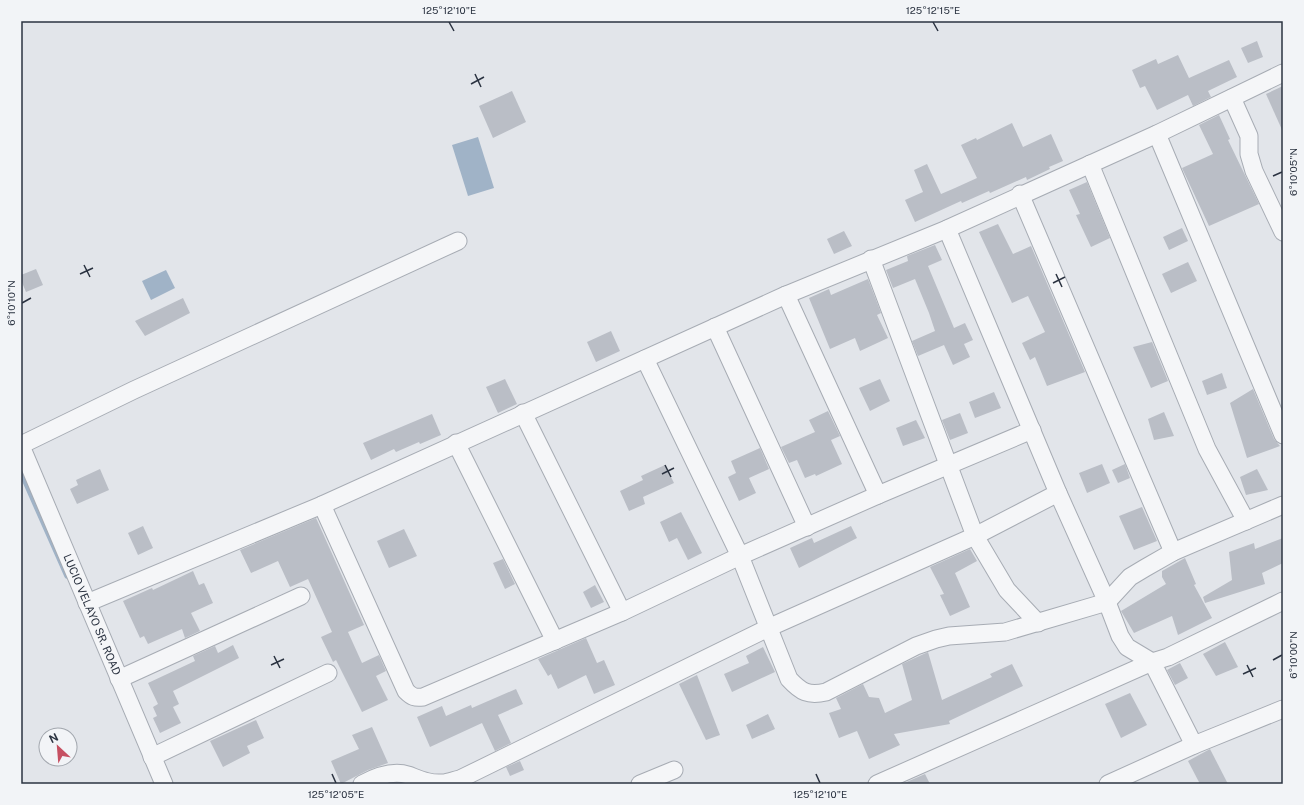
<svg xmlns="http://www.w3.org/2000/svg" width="1304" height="805" font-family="'Public Sans',sans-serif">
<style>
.water{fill:#a0b3c7}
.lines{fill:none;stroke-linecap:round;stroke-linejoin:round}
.stream{stroke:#a0b3c7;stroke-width:5.5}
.building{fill:#babec6}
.street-casing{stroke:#a7acb4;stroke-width:19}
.street{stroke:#f5f6f8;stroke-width:17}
.ticks{fill:none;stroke:#2b3341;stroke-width:1.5}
.labels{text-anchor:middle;stroke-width:3;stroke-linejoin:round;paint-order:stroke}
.street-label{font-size:11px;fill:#2b3341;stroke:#f2f4f7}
.neatline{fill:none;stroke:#2b3341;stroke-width:1.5}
.ticks-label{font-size:10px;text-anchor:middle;fill:#2b3341}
</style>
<rect width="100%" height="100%" fill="#e2e5ea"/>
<g class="water">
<polygon points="478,137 494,188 468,196 452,145"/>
<polygon points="166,270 175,288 151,300 142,281"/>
</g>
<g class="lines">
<polyline class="stream" points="21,472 67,576"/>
</g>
<g class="building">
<polygon points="1257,41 1263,57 1248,63 1241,48"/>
<polygon points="1178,55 1189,78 1229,60 1237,77 1208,91 1211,97 1193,106 1188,95 1157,110 1145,86 1140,88 1132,70 1156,59 1158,64"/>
<polygon points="1283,86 1283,132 1266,94"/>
<polygon points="512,91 526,122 493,138 479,106"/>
<polygon points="1219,115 1230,139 1228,140 1259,204 1209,226 1182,168 1213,154 1199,125"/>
<polygon points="1012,123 1023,147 1051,134 1063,161 1049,167 1050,169 1027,180 1026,177 990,193 989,191 962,203 961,201 915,222 905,200 923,192 914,170 927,164 941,194 955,188 977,178 961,145 976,138 977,140"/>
<polygon points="1087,182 1110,238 1091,247 1076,215 1080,214 1069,190"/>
<polygon points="998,224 1013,254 1031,246 1085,372 1047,386 1035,357 1030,360 1022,343 1045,332 1028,296 1012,303 979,232"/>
<polygon points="1182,228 1188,241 1169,250 1163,237"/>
<polygon points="844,231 852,246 834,254 827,239"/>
<polygon points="935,245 942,260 928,266 954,328 965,323 973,340 964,344 970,357 953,365 944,345 918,356 912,341 935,331 929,313 915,279 893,288 886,270 908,261 907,256"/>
<polygon points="1188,262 1197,281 1171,293 1162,274"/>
<polygon points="36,269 43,285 26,292 21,280 21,275"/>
<polygon points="868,279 881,313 877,315 888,338 860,351 855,338 830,349 809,298 829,289 831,295"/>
<polygon points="183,298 190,313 145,336 135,321"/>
<polygon points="611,331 620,351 596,362 587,342"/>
<polygon points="1152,342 1168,381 1151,388 1133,347"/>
<polygon points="1222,373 1227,388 1207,395 1202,381"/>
<polygon points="505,379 517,404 498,413 486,387"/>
<polygon points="880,379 890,401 870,411 859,388"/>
<polygon points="1253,389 1274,439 1280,446 1247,458 1230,403"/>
<polygon points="994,392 1001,408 975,418 969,402"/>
<polygon points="828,411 840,436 831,440 842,464 816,476 815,474 805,478 797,460 789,463 781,447 815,432 809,420"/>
<polygon points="1164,412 1174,436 1154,440 1148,419"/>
<polygon points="960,413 968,433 950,440 942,420"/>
<polygon points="432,414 441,435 420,444 419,442 396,452 394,449 371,460 363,443"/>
<polygon points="916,420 925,438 903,446 896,428"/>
<polygon points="760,448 769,469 749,478 756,493 739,501 728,477 736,473 731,461"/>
<polygon points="1102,464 1110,483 1087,493 1079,473"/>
<polygon points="1125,464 1130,478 1118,483 1112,470"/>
<polygon points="665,465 674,483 643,497 645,504 629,511 620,491 643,480 641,476"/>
<polygon points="100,469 109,490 77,504 70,489 78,485 76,480"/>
<polygon points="1257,469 1268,490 1246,495 1240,477"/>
<polygon points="1142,507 1157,541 1134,550 1119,516"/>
<polygon points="681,512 702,553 688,560 677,538 669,542 660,522"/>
<polygon points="316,518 364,625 348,632 362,663 379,655 386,671 376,676 388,700 362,712 336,660 333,662 321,637 332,632 308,579 290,587 278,561 251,573 240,550"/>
<polygon points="143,526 153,548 138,555 128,533"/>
<polygon points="851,526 857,538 799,568 790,548 812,538 814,543"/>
<polygon points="404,529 417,556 389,568 377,541"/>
<polygon points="1283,538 1283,563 1262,573 1265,584 1205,603 1203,597 1232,580 1229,552 1254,543 1255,549"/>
<polygon points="970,549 977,561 955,573 970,607 950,616 940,595 944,594 930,567"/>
<polygon points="1185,558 1196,584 1194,585 1212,618 1178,635 1172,616 1134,633 1121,611 1166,584 1162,577 1162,571"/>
<polygon points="503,559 515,584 505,589 493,563"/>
<polygon points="193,571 199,585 204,583 213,603 191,613 200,631 185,638 182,629 148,644 144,636 140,638 123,601 152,588 153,590"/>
<polygon points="595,585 604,602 591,608 583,592"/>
<polygon points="586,638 597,663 604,660 615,685 594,694 586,675 558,689 551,674 548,676 538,659"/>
<polygon points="1225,642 1238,667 1216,676 1203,654"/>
<polygon points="233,645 239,658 173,691 179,704 173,707 181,723 160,733 153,718 157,716 153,707 158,704 148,683 195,661 193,656 215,646 218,653"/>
<polygon points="763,647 775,672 732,692 724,674 749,663 746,656"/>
<polygon points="928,652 942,700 992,677 990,674 1012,664 1023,686 949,721 950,724 894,734 900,745 869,759 857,731 839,738 829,713 841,709 836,698 863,684 869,697 879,698 885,713 912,700 902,664"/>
<polygon points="1180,663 1188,678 1175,685 1167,670"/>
<polygon points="697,675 720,735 706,740 679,684"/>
<polygon points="516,689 523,704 498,715 511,743 495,751 482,723 430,747 417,717 442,706 446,716 471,705 472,708"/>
<polygon points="1130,693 1147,725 1121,738 1105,704"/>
<polygon points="768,714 775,729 752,739 746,725"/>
<polygon points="256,720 264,738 247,746 250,753 223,767 210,741"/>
<polygon points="372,727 388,763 368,770 341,784 331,761 359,749 352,735"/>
<polygon points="1210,749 1228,784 1200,784 1188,761"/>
<polygon points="520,761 524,770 510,776 506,767"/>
<polygon points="925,774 930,784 902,784"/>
</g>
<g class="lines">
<defs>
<g id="street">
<polyline points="1232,98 1249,136 1249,154 1254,171 1283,232"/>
<polyline points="1157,134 1283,435"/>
<polyline points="1090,164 1207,449 1246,521"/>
<polyline points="1020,194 1173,552"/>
<polyline points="871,259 975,536 1007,590 1038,623"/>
<polyline points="786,295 878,495"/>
<polyline points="715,327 807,527"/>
<path d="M645 359 740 556 789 679C801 692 808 696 826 692L916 646 936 639 949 636 1005 632 1107 602 1130 577 1145 568 1173 552 1283 505"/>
<polyline points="523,413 622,612"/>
<polyline points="456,443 555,641"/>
<polyline points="21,445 134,390 458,241"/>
<path id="s1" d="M21 446 164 784"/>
<polyline points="1058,493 1107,602 1120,636 1127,647 1152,662"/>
<path d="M322 505 406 691C412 697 415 698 423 697L622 612 740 556 878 495 1032 430"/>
<polyline points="1283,601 1168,657 1152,662 1194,745 1283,709"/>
<polyline points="87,603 322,505 786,295 947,229 1157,134 1283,73"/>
<polyline points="119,679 301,596"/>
<polyline points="152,757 328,673"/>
<path d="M362 784C375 777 393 770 408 775 419 779 429 784 442 783 448 783 454 780 460 779L768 628 975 536 1058 493 947 229"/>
<polyline points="640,784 674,770"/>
<polyline points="877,784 1152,662"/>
<polyline points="1108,784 1194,745"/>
</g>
</defs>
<use href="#street" class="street-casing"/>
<use href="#street" class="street"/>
</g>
<path class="ticks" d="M449 22 454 31M933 22 938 31M475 74 481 87M471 84 484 77M1273 176 1282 172M84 265 90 277M80 274 93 268M1056 274 1062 287M1053 283 1065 277M22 303 31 298M665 465 671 477M662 474 674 468M274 656 280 668M1273 660 1282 655M271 665 284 659M1247 665 1253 677M1243 674 1256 668M332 774 336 783M816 774 820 783"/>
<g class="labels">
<g class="street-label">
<text dy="4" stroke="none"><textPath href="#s1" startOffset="183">LUCIO VELAYO SR. ROAD</textPath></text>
</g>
</g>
<rect width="1304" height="805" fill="none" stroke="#f2f4f7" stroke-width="44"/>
<g transform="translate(58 747) rotate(334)"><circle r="19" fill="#f2f4f7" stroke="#a2a7ae"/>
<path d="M0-3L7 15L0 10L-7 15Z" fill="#c65062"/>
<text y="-6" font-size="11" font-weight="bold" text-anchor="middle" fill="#2b3341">N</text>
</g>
<rect x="22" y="22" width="1260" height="761" class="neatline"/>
<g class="ticks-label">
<text x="449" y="14">125°12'10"E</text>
<text x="933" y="14">125°12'15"E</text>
<text transform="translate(1293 172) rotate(-90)" y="4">6°10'05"N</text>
<text transform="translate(11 303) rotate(-90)" y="4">6°10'10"N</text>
<text transform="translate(1293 655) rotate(-90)" y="4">6°10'00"N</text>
<text x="336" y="798">125°12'05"E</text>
<text x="820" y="798">125°12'10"E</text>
</g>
</svg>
